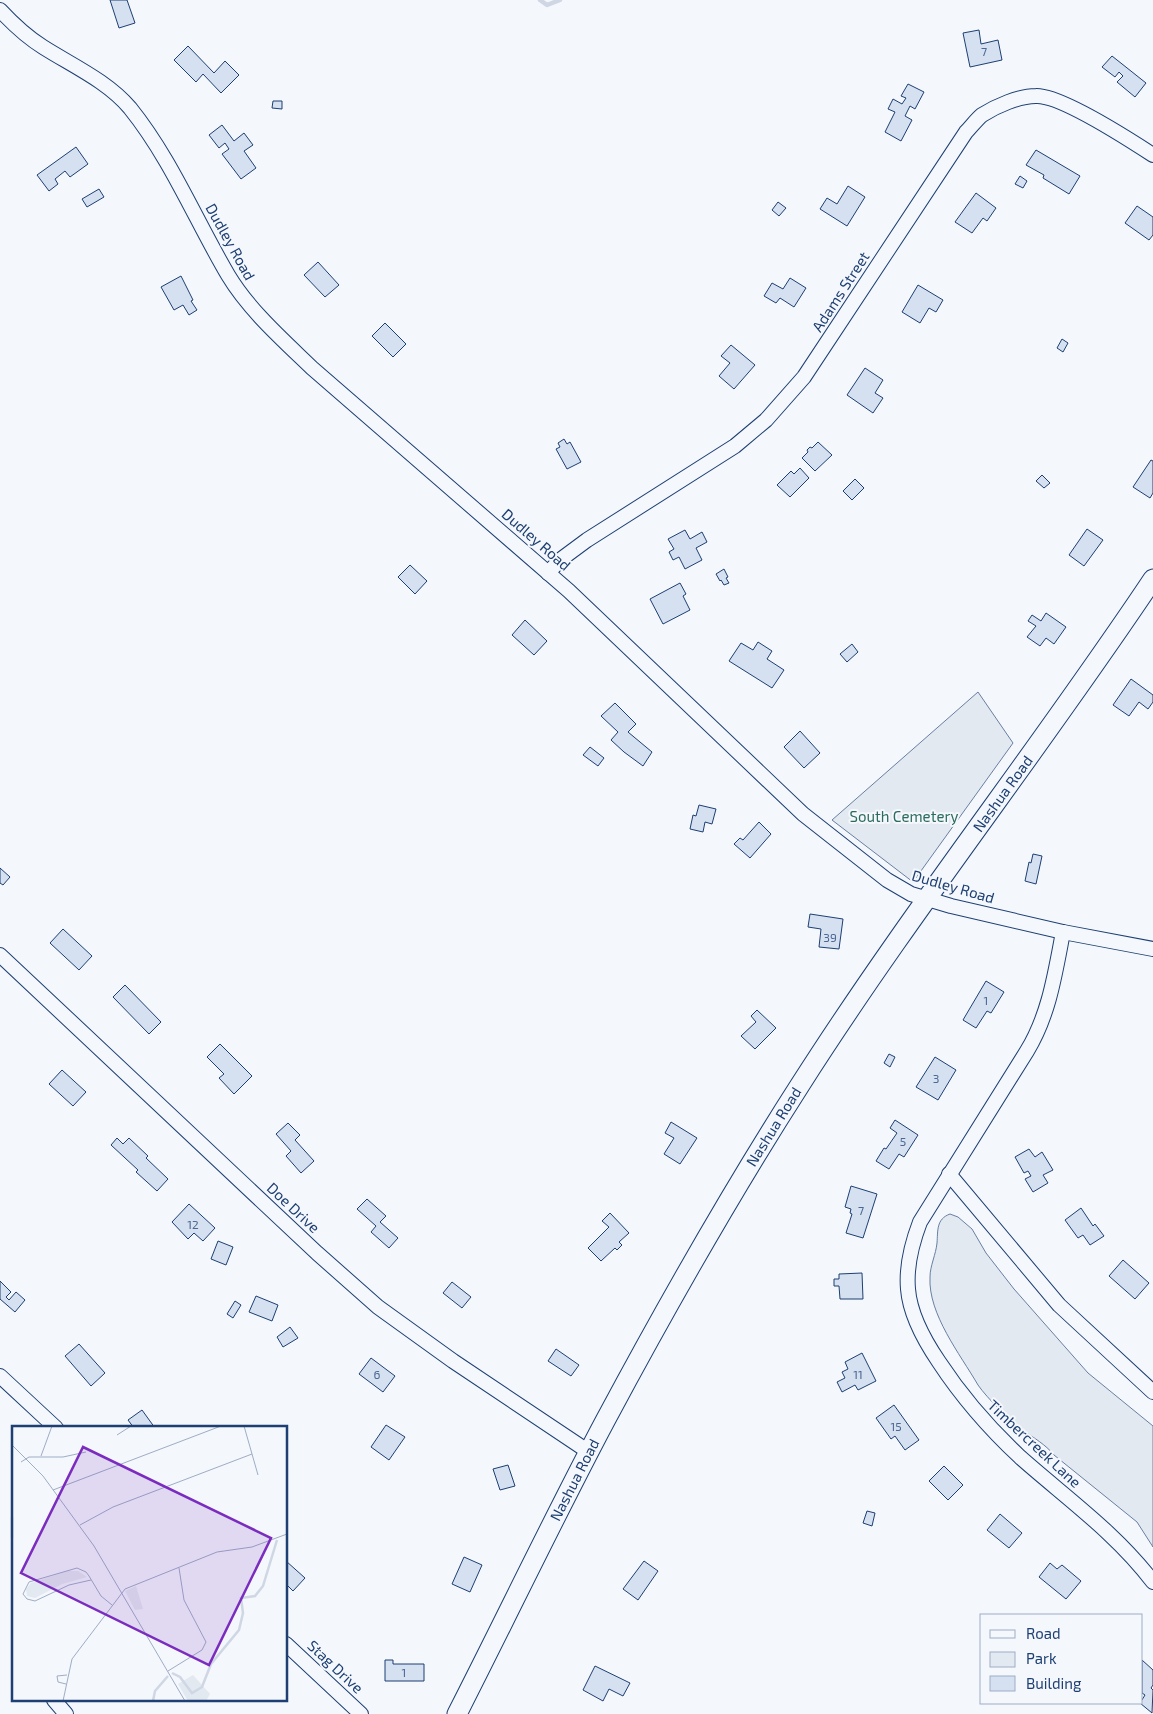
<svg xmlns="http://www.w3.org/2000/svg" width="1153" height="1714" font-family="'Exo 2',sans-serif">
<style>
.green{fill:#e3e9f0;stroke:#687fa3}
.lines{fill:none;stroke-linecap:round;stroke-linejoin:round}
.stream{stroke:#cfd7e4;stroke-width:4.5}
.building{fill:#d5e0f0;stroke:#1d3f73}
.street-casing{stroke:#1d3f73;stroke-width:16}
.secondary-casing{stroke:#1d3f73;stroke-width:21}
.street{stroke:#f4f7fb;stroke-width:14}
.secondary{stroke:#f4f7fb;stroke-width:19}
.labels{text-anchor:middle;stroke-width:4;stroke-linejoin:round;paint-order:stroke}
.number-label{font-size:12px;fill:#4b6792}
.street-label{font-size:15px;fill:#1d3f73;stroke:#f4f7fb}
.park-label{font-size:15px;fill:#2c6c60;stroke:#f4f7fb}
.inset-river{fill:none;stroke:#cfd7e4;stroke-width:2.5}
.inset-road{fill:none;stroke:#9eadc5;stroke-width:1}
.view{fill:#7b2cbf;fill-opacity:0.15;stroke:#7b2cbf;stroke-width:2.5}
.inset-edge{fill:none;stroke:#1d3f73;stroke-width:2.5}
</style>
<rect width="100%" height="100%" fill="#f4f7fb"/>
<g class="green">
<polygon points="978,692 1013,743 913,882 832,820"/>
<path d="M950 1214 958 1217 972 1229 986 1253 1014 1289 1088 1373 1153 1426V1547L1137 1522 1054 1455C1045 1444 1035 1439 1023 1430 1010 1421 987 1398 978 1385 960 1354 928 1314 930 1277 930 1266 936 1254 937 1243 938 1231 936 1219 950 1214Z"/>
</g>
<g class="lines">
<polyline class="stream" points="540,0 547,5 560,0"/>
</g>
<g class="building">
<polygon points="110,0 127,0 135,23 119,28"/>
<polygon points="979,30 981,44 998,40 1002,60 970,67 963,33"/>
<polygon points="188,46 214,73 225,61 239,75 221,93 203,74 196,82 174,60"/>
<polygon points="1112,56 1146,83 1135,97 1117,82 1123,76 1119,72 1115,77 1102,67"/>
<polygon points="908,84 924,92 915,109 910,106 905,116 912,120 901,141 885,132 895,112 888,109 893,99 902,104 906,98 901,96"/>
<polygon points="273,101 282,101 282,109 272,108"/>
<polygon points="222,125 234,141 244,133 253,145 244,151 256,168 241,179 222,154 229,149 225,143 219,148 209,135"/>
<polygon points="76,147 88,164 70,177 65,171 55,179 58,184 49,191 37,175"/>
<polygon points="1036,150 1080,176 1069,194 1043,178 1044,175 1026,165"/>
<polygon points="1020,176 1027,181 1023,188 1015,184"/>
<polygon points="848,186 865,197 847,226 820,209 827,198 837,204"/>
<polygon points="99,189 104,197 87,207 82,199"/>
<polygon points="976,193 996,208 987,221 983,218 972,233 955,222"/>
<polygon points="778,202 786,208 779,216 772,210"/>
<polygon points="1137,206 1153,217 1153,235 1149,240 1125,223"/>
<polygon points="318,262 339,285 325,297 304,275"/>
<polygon points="181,276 193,300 191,301 197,310 189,315 183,305 174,310 161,287"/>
<polygon points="790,278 806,288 794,307 780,298 776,303 764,296 772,283 783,289"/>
<polygon points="918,285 943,300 936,312 929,308 920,323 902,312"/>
<polygon points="385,323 406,344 393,357 372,336"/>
<polygon points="1062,339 1068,343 1063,352 1057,348"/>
<polygon points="731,345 755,365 734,389 719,376 730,363 721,356"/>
<polygon points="865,368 883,380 875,393 883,398 873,413 847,395"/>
<polygon points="564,439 567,444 570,442 581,462 567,469 556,449 560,447 558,443"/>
<polygon points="818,442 832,455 815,471 802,458 808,452 807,450 810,447 812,448"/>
<polygon points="1151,460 1153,461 1153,493 1150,498 1133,487"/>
<polygon points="800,468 809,478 790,497 777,485 791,471 794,474"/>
<polygon points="1042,475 1050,483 1044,488 1036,481"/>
<polygon points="855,479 864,488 852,500 843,491"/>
<polygon points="1087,529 1103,540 1084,566 1069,555"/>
<polygon points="685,530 690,539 702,532 707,542 696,548 702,560 685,569 679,557 673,560 669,552 674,549 668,539"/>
<polygon points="410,565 427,581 415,594 398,577"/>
<polygon points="724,569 728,577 726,578 729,583 724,585 721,580 720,581 716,574"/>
<polygon points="680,583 686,594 683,596 690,610 663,624 650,599"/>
<polygon points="1046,613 1066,627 1054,644 1046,638 1040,646 1027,637 1036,626 1028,621 1032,615 1041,621"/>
<polygon points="525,620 547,641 534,655 512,635"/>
<polygon points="758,642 772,651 767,659 784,670 772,688 729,661 741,643 753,650"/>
<polygon points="852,644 858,652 847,662 840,654"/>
<polygon points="1131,679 1153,695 1153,702 1148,709 1139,702 1129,716 1113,705"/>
<polygon points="615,703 636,724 628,732 652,752 643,766 624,752 611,740 618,732 601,716"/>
<polygon points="800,731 820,753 804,768 784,747"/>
<polygon points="590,747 604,758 598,766 583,755"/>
<polygon points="699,805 716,809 712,824 705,822 703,832 690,829 693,815 696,816"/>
<polygon points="759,822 771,834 750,858 734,844 740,838 743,840"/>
<polygon points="1033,854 1042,856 1036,884 1025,881 1029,862 1031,863"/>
<polygon points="0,868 10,877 3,885 0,883"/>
<polygon points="810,914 843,919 839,949 819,947 821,929 808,927"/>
<polygon points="63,929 92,956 79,970 50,943"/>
<polygon points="986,981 1004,992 991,1013 987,1011 976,1028 963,1020"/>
<polygon points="125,985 161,1022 149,1034 113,997"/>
<polygon points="757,1010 776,1028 755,1049 741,1036 756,1022 751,1016"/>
<polygon points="220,1044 252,1076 234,1094 219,1078 224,1074 207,1057"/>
<polygon points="889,1054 895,1057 890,1067 884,1063"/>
<polygon points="935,1057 956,1070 938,1100 916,1087"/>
<polygon points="62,1070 86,1092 73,1106 49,1084"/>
<polygon points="895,1120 918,1135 904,1157 899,1154 889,1169 876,1161 884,1148 886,1149 897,1133 890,1128"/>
<polygon points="671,1122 697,1138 680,1164 664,1154 674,1138 665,1133"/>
<polygon points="288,1123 300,1135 295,1140 314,1161 301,1173 286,1156 291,1151 276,1134"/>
<polygon points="117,1138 123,1144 129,1138 148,1156 146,1158 168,1179 157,1191 136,1172 138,1170 111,1145"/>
<polygon points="1029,1149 1035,1157 1042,1152 1053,1170 1043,1175 1048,1183 1033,1192 1025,1179 1031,1176 1028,1171 1024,1173 1015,1157"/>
<polygon points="851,1186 877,1194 863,1238 846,1233 852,1214 850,1213 851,1209 845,1207"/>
<polygon points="367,1199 386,1216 380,1222 398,1238 389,1248 371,1232 376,1226 357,1209"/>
<polygon points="189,1204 215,1228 203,1241 194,1233 188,1239 172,1222"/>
<polygon points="1081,1208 1093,1226 1095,1224 1104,1236 1090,1245 1083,1235 1078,1238 1065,1220"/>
<polygon points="610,1213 629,1233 619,1242 622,1245 617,1250 615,1248 601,1261 588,1248 609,1227 602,1221"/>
<polygon points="218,1241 233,1247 226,1265 211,1259"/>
<polygon points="1123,1260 1149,1283 1135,1299 1109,1276"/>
<polygon points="862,1273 863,1299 840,1299 839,1286 834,1286 834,1279 839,1279 839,1274"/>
<polygon points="0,1281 11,1292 6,1297 9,1300 16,1292 25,1300 15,1312 0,1299"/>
<polygon points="452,1282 471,1297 462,1308 443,1293"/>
<polygon points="256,1296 278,1305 272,1321 249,1312"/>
<polygon points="235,1301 241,1305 233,1318 227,1314"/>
<polygon points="290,1327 298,1338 283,1347 277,1337"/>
<polygon points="79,1344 105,1373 91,1386 65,1356"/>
<polygon points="556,1349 579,1365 571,1376 548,1361"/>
<polygon points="862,1353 876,1381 858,1390 855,1385 842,1392 837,1382 845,1378 842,1372 848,1369 845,1362"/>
<polygon points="371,1358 395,1376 383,1392 359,1374"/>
<polygon points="894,1405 919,1440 905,1450 895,1436 891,1439 876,1418"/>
<polygon points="142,1410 155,1428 134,1428 128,1420"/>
<polygon points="386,1425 405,1437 389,1460 371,1447"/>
<polygon points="508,1465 515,1486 500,1490 493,1469"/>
<polygon points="944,1466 963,1485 948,1500 929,1481"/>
<polygon points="867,1511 875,1513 872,1526 863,1523"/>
<polygon points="1000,1514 1022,1533 1009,1548 987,1530"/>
<polygon points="464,1557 482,1565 470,1592 452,1584"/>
<polygon points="286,1561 305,1578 293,1591 286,1584"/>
<polygon points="644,1561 658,1571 638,1600 623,1589"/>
<polygon points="1050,1563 1057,1569 1062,1565 1081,1581 1066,1599 1039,1577"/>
<polygon points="385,1660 393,1660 393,1664 424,1664 424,1681 385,1681"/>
<polygon points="1142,1660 1153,1670 1153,1685 1151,1688 1153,1690 1152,1713 1140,1703 1145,1695 1142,1693"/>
<polygon points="595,1666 630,1683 623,1696 609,1689 603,1701 583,1690"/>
</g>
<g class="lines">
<defs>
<g id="street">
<path d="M0 10C13 24 27 37 43 47 73 66 107 81 130 108 171 159 195 219 228 275 249 310 282 339 312 368L569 591 803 814 887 880 911 894 951 906 1063 932 1153 949"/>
<path d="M548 573 560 560 587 540 735 446 766 420 804 377 966 132C971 127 976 120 982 115 996 106 1019 96 1036 96 1061 95 1130 140 1153 155"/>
<path d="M1063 932C1055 974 1049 1015 1027 1051L920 1222C912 1243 906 1266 908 1289 910 1315 924 1340 939 1362 962 1397 989 1428 1020 1457 1065 1497 1116 1533 1153 1582"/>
<polyline points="0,955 317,1253 378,1307 453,1361 589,1452"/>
<polyline points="949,1174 1059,1305 1153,1392"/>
<polyline points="0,1376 56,1428"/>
<polyline points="286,1644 361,1714"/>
<polyline points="54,1700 66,1714"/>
</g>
<path id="secondary" d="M457 1714C507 1616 554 1517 605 1421 666 1307 730 1194 800 1085 911 911 1039 750 1153 579"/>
</defs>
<use href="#street" class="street-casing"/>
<use href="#secondary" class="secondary-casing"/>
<use href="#street" class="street"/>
<use href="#secondary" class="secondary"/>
</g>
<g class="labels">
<g class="number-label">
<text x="984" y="56">7</text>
<text x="830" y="942">39</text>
<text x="986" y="1005">1</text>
<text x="936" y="1083">3</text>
<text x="903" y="1146">5</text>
<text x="861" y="1215">7</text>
<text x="193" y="1229">12</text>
<text x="377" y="1379">6</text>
<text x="858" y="1379">11</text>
<text x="896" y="1431">15</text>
<text x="404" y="1677">1</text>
</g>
<g class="street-label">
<text transform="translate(230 242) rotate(61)" y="5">Dudley Road</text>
<text transform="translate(841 292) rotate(-57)" y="5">Adams Street</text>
<text transform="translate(536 540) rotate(41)" y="5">Dudley Road</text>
<text transform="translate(1003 794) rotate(-54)" y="5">Nashua Road</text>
<text transform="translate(953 887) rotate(16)" y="5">Dudley Road</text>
<text transform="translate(774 1127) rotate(-58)" y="5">Nashua Road</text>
<text transform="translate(293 1208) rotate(43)" y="5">Doe Drive</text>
<text transform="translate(1034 1444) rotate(43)" y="5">Timbercreek Lane</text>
<text transform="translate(575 1480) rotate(-63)" y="5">Nashua Road</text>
<text transform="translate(335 1667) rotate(43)" y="5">Stag Drive</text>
</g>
<g class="park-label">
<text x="904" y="822">South Cemetery</text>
</g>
</g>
<g transform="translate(12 1426)">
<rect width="275" height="275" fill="#f4f7fb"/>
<path d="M55 145H66L75 151 50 158 23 172 15 170 14 163 19 157ZM124 160 131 183 123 184 113 165ZM181 249 198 268 194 275H176L166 258Z" fill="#e3e9f0"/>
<path class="inset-river" d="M0 91V112M160 247 168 251 180 267 190 261 199 238 227 204 231 187 229 172 243 170 251 160 265 114M141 275 143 265 156 250"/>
<path class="inset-road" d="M232 0 246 49M105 9 119 0M0 19 31 50 82 120 173 275M29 30 40 0M9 36 17 31H51L74 26M41 64 209 0M68 99 101 81 240 28M79 154 57 159 23 175 15 173 11 168 17 156 65 142 74 146 77 150 89 170 100 179M156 245 190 224 194 216 172 174 167 142M54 258 46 256 45 250 55 249M51 275 60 233 113 163 205 126 240 121 275 108"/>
<path class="view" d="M71 21 259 112 197 239 9 147Z"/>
<rect width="275" height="275" class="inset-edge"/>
</g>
<rect x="980" y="1614" width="162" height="90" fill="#f4f7fb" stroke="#9eadc5"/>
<rect x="990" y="1630" width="25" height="8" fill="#f4f7fb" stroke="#9eadc5"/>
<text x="1026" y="1639" font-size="15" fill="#1d3f73">Road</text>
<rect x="990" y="1652" width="25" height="15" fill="#e3e9f0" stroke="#9eadc5"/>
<text x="1026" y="1664" font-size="15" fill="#1d3f73">Park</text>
<rect x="990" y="1676" width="25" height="15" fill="#d5e0f0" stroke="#9eadc5"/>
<text x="1026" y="1689" font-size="15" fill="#1d3f73">Building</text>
</svg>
